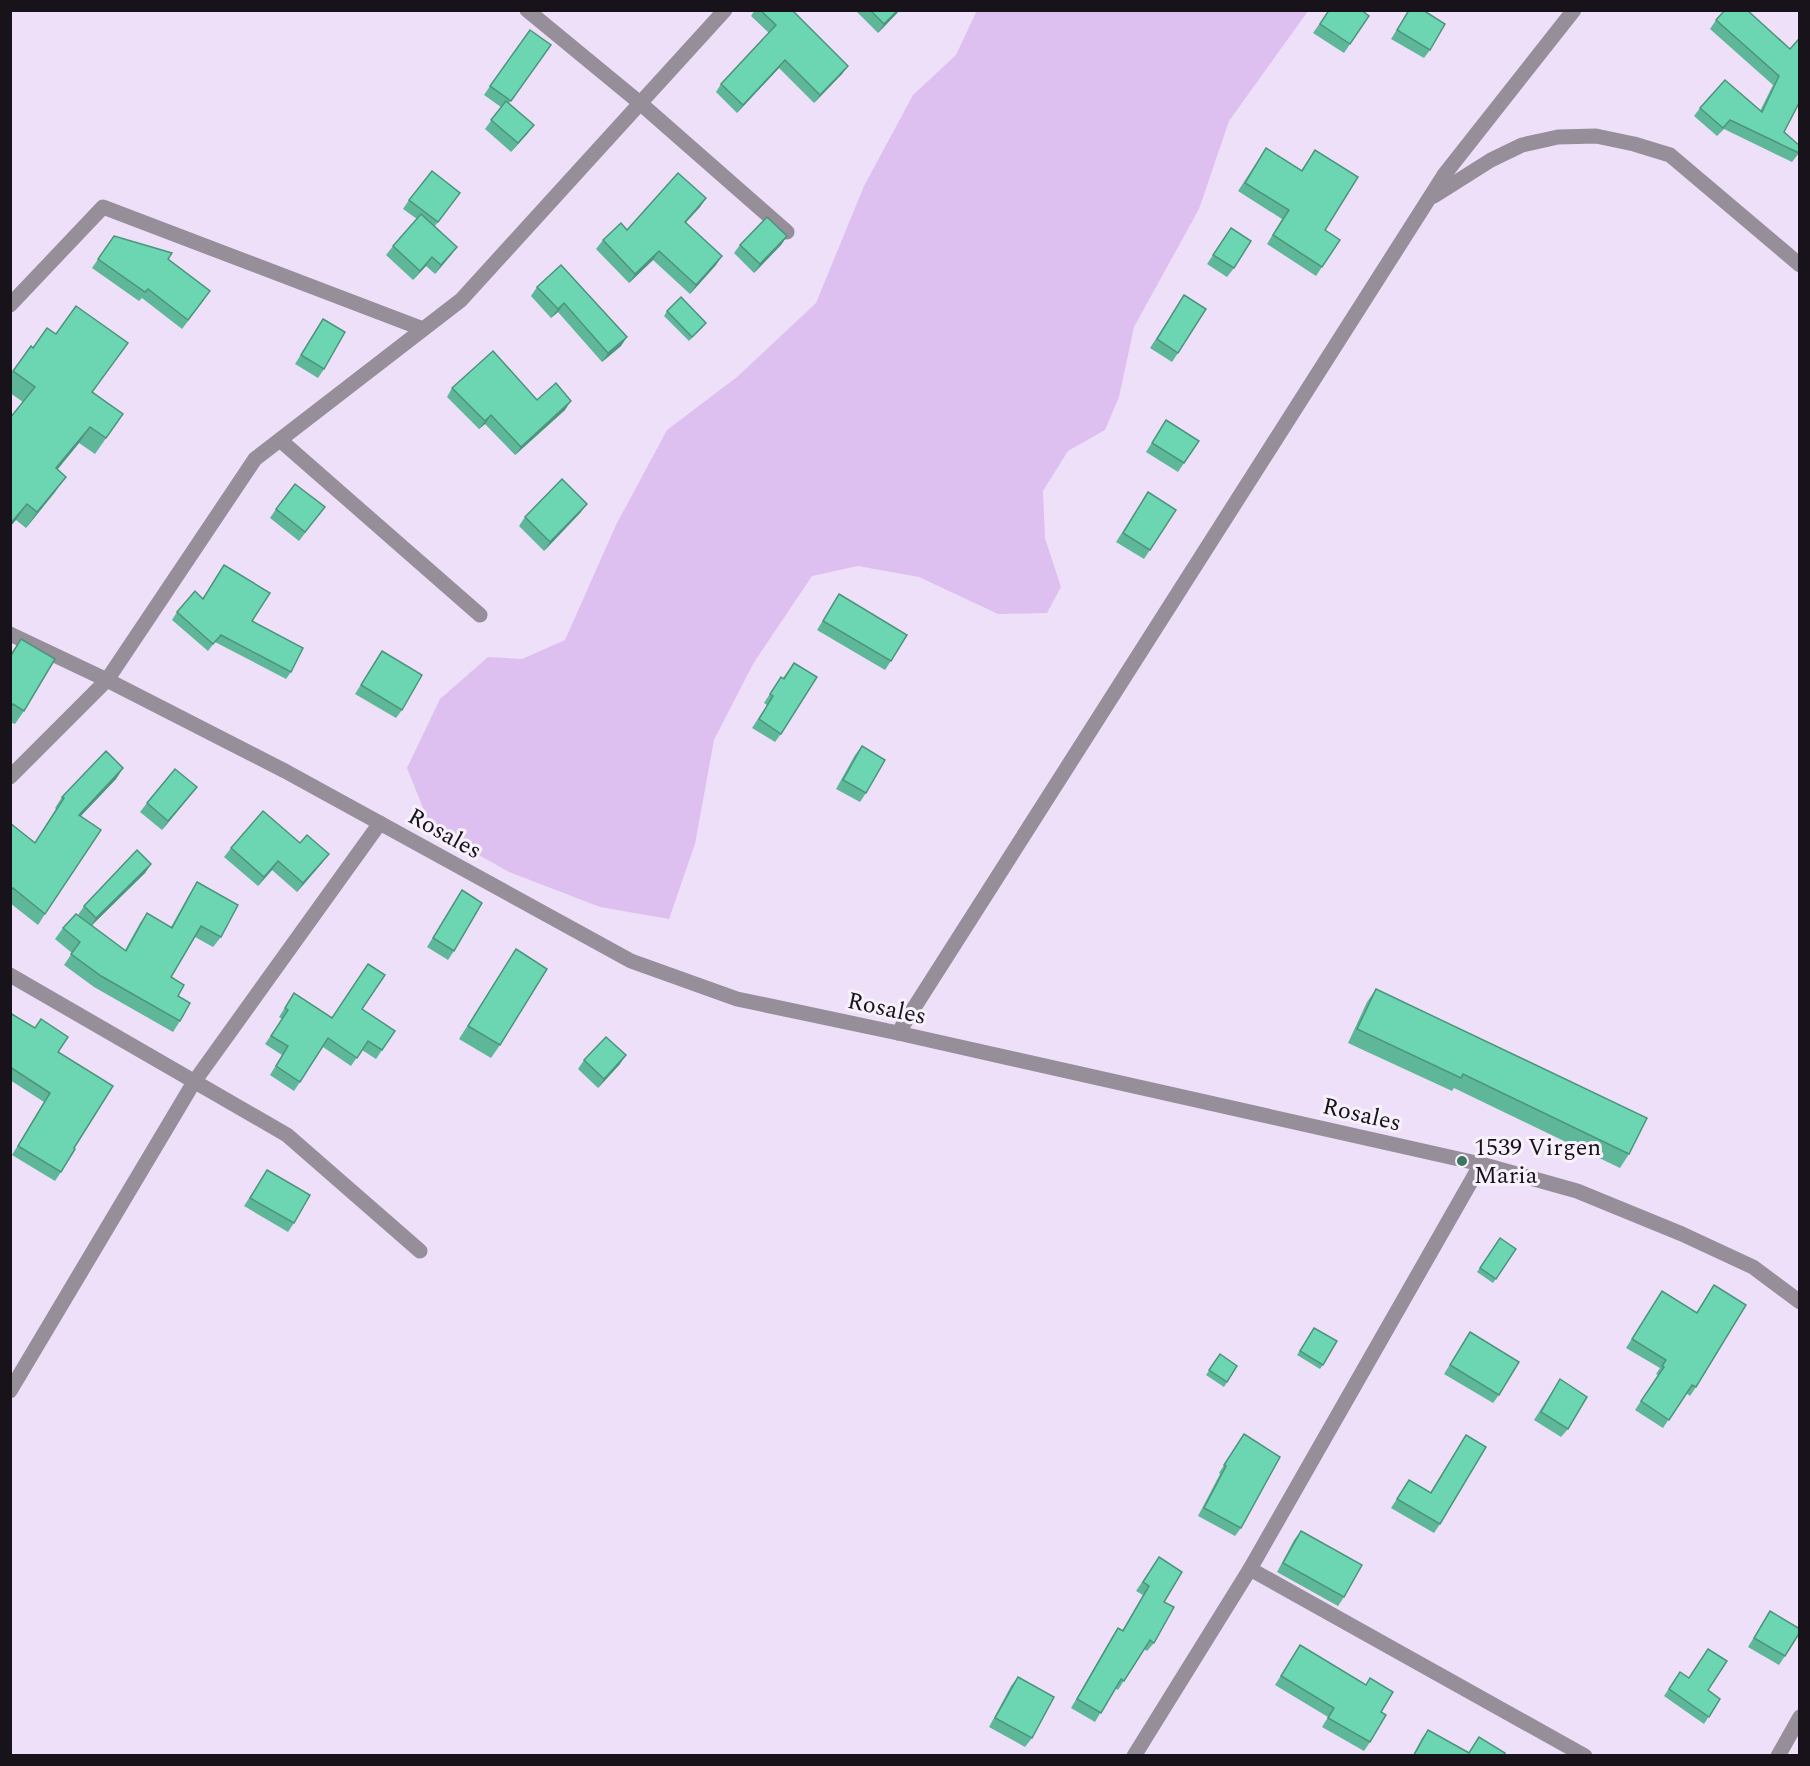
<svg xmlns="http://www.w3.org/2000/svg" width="1810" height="1766" font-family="Spectral,serif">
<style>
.green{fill:#ddc0f0}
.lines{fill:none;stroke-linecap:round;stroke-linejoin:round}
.minor{stroke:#968f9a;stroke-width:15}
.wall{fill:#5db798}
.shaded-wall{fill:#4c957c}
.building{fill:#6cd5b1;stroke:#4c957c;stroke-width:1.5}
.poi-dot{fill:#3a7661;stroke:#f7f1fb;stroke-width:2}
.labels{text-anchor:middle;stroke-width:6;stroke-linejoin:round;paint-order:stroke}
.street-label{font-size:24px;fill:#18121b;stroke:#f7f1fb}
.poi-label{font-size:24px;fill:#18121b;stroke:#f7f1fb;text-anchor:start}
</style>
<rect width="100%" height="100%" fill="#efe0f9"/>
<polygon class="green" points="977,10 1308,11 1229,121 1199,209 1134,327 1119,397 1105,430 1068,451 1043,491 1045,538 1061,587 1047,613 998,614 919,577 858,566 812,576 753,664 714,740 695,844 669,919 600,907 509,872 431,828 407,768 440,699 488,657 522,659 565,640 616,525 667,430 737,377 816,303 864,186 913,95 956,55"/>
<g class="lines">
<g class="minor">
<polyline points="527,10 640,103 787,232"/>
<polyline points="1434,196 1491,160 1522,145 1558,137 1596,136 1634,144 1670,155 1800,265"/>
<polyline points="10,305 103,207 423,329"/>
<polyline points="280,440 480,615"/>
<polyline points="10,634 107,680 285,771 631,961 737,999 898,1033 1481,1164 1577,1191 1682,1234 1753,1267 1800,1302"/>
<polyline points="10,777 107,680 255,459 461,300 725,10"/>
<polyline points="10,975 287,1135 420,1251"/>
<polyline points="898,1033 1444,175 1574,10"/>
<polyline points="10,1391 194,1082 380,823"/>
<polyline points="1250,1569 1585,1756"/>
<polyline points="1134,1756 1250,1569 1481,1164"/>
<polyline points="1778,1756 1800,1717"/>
</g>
</g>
<g class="wall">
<polygon points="755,10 792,10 848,66 842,74 814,103 779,68 737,113 716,92 721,84 769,33 751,16"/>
<polygon points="855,10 900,10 878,33"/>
<polygon points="1329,10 1369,16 1344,53 1313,33"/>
<polygon points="1409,10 1423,10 1430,50 1424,58 1391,39"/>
<polygon points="1716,20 1790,49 1784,132 1800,152 1792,162 1724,129 1717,136 1694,116 1700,108 1760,111 1773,85 1710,29"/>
<polygon points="551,45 509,103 534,125 527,134 511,152 485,129 501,107 484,95 490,86"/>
<polygon points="1266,148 1301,171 1315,150 1325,230 1322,267 1316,276 1267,244 1282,219 1238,191"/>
<polygon points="706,198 700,207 686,222 716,265 690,294 653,260 629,283 596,249 603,240"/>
<polygon points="409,200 454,201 435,226 457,247 451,255 435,274 426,266 413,280 386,255 393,246 417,219 403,209"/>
<polygon points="114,236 168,259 204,300 182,329 142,298 139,301 92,268"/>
<polygon points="787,236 781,245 754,273 734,253 740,245"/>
<polygon points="1225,237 1234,268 1227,277 1207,264"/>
<polygon points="561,265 621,346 602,362 558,312 551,318 531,296 537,287"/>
<polygon points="1184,295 1178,353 1172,362 1150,348"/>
<polygon points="667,311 703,327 689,341 664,316"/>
<polygon points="323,319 324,369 318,378 295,364"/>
<polygon points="31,346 123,414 95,454 79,443 58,469 55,492 26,528 16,520 23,402 10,393 10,375"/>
<polygon points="452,388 537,400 565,410 515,455 485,424 479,429 447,397"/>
<polygon points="1166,420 1199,441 1178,472 1146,452"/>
<polygon points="1148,492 1150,550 1144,559 1116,542"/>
<polygon points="325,507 299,541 270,518 276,509"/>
<polygon points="581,512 544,551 519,526 525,517"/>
<polygon points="224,565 252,621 291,672 286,679 215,642 208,651 172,620 177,612 203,598"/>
<polygon points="839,594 891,661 885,670 817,630"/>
<polygon points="21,639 24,711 15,724 10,722 10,655"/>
<polygon points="382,651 402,710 396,718 355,694"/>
<polygon points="794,663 781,734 775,742 752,728 767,705 764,703 775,686 781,677 783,678"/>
<polygon points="862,746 866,793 860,802 836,789 855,755"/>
<polygon points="123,768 116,779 81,816 45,914 38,925 10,903 10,823 35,842 56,809 55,808 62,797"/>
<polygon points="190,796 162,830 140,812 147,803"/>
<polygon points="231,848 322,863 297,892 272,870 258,886 224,857"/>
<polygon points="151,864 145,873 92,925 125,950 140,923 147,913 171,927 190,893 197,882 221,937 213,947 195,937 171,977 178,996 180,1021 173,1032 94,987 64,965 72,953 55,939 63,928 78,915 84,906"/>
<polygon points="462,890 454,951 448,960 427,947"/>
<polygon points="516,949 500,1045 491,1058 459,1039"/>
<polygon points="1376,989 1629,1154 1620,1168 1454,1088 1452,1091 1348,1043 1367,1002"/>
<polygon points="294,993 332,1018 362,1009 395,1031 376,1059 362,1050 351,1066 323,1047 294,1091 270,1075 282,1055 265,1044 282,1019 279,1017"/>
<polygon points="10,1013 58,1052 74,1148 61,1172 55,1181 12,1155 44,1102 10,1080"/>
<polygon points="584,1060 620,1064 598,1088 578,1069"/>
<polygon points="267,1170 294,1223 288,1232 244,1206"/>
<polygon points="1500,1238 1516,1249 1493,1283 1477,1272"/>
<polygon points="1714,1285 1696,1387 1690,1396 1686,1393 1663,1428 1635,1410 1658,1375 1656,1374 1660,1368 1626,1348 1662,1291 1696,1313"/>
<polygon points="1314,1328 1323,1365 1320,1369 1297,1355"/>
<polygon points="1470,1332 1499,1395 1493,1403 1444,1374"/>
<polygon points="1220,1354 1237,1366 1224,1387 1206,1375"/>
<polygon points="1560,1379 1568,1429 1561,1437 1534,1420"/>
<polygon points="1244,1434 1241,1528 1235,1536 1198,1516 1220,1474 1219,1473"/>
<polygon points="1466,1435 1440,1524 1434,1533 1391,1508 1409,1480 1430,1493"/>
<polygon points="1301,1531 1344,1597 1338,1606 1277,1572 1294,1540"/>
<polygon points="1159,1557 1164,1602 1154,1643 1147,1651 1144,1649 1118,1690 1115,1688 1095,1722 1071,1708 1112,1637 1118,1628 1122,1631 1143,1595 1136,1591"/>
<polygon points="1770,1611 1785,1656 1779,1665 1748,1647"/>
<polygon points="1300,1645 1366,1685 1370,1678 1381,1712 1370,1742 1364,1751 1322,1727 1328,1717 1275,1685"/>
<polygon points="1680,1672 1720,1699 1704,1724 1664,1696"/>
<polygon points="1018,1677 1032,1738 1025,1747 989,1727 1011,1686"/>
<polygon points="1428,1730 1469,1752 1479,1737 1504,1755 1413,1755 1422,1738"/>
</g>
<g class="shaded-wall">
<polygon points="898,10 900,10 878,33 884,24"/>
<polygon points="785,60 779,68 737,113 743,105"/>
<polygon points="848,66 842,74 814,103 820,95"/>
<polygon points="534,125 527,134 511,152 518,143"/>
<polygon points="706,198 700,207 679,230 685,222"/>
<polygon points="787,236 781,245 754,273 760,264"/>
<polygon points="457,247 451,255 435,274 441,265"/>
<polygon points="659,251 653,260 629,283 635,274"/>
<polygon points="722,256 716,265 690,294 696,285"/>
<polygon points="432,257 426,266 413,280 420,271"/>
<polygon points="564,303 558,312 551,318 558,309"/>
<polygon points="627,337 621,346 602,362 608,353"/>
<polygon points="571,401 565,410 515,455 521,447"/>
<polygon points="491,415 485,424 479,429 485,421"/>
<polygon points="90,427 79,443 45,484 56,468"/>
<polygon points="66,477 55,492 26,528 37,512"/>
<polygon points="27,504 16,520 10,527 10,524"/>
<polygon points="587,504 581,512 544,551 550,542"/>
<polygon points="123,768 116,779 71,826 79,815"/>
<polygon points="197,787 190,796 162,830 168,821"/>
<polygon points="329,854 322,863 297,892 303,883"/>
<polygon points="278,861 272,870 258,886 264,877"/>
<polygon points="151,864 145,873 90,927 96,918"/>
<polygon points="626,1055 620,1064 598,1088 604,1079"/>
</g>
<g class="building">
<polygon points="760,10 792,10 848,66 820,95 785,60 743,105 721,84 776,25"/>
<polygon points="870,10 898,10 884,24"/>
<polygon points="1329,10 1361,10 1369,16 1350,44 1320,24"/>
<polygon points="1409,10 1423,10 1445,24 1430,50 1397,30"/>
<polygon points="1725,10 1747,10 1790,49 1798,40 1800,41 1800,101 1784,132 1800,146 1800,152 1799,153 1730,120 1723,128 1700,108 1725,80 1762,112 1779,76 1716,20"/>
<polygon points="530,30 551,45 511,101 490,86"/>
<polygon points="506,101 534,125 518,143 491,120"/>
<polygon points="1266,148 1302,171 1315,150 1358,177 1325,230 1340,240 1322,267 1273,235 1289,210 1245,183"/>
<polygon points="432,171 460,193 438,222 409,200"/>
<polygon points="678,173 706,198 685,222 722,256 696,285 659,251 635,274 603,240 621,223 627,230"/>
<polygon points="421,214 457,247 441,265 432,257 420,271 393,246"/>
<polygon points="767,217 787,236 760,264 740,245"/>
<polygon points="1231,228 1251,241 1234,268 1213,255"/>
<polygon points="114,236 172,253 168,259 210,291 188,320 148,289 145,292 98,259"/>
<polygon points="561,265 627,337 608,353 564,303 558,309 537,287"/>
<polygon points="1184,295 1206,309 1178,353 1157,339"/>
<polygon points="681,297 706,323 692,337 667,311"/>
<polygon points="76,306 128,343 92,392 123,414 106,438 90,427 56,468 66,477 37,512 27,504 10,524 10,418 35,387 13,371 31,346 33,348 47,328 56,334"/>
<polygon points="323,319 345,332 324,369 301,355"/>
<polygon points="493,351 537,400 556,383 571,401 521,447 491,415 485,421 452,388"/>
<polygon points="1166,420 1199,441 1184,463 1152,443"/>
<polygon points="562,479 587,504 550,542 525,517"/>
<polygon points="295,484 325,507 305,532 276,509"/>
<polygon points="1148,492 1176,510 1150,550 1123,533"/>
<polygon points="224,565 270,593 252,621 303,648 291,672 221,635 213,644 177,612 195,591 203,599"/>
<polygon points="839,594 907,635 891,661 823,621"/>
<polygon points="21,639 55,659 24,711 13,704 10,708 10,657"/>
<polygon points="382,651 422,675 402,710 361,685"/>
<polygon points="794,663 817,677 781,734 759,719 773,696 770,694 781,677 784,679"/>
<polygon points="862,746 885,760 866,793 843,780"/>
<polygon points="106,751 123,768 79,815 101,830 45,914 13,888 10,891 10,823 35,843 64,798 62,797"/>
<polygon points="175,769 197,787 168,821 147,803"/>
<polygon points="263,811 300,843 307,835 329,854 303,883 278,861 264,877 231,848"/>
<polygon points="137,850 151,864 96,918 84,906"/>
<polygon points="197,882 238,905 221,937 201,926 171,977 184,985 178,996 190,1003 180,1021 101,976 71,954 80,942 63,928 76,914 126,951 147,913 172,928"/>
<polygon points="462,890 482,903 454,951 433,938"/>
<polygon points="516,949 547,969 500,1045 468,1026"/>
<polygon points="368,964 385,975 362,1009 395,1031 382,1050 368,1041 357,1058 328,1038 300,1082 276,1066 288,1046 271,1036 288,1010 285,1008 294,993 332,1018"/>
<polygon points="1376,989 1647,1118 1629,1154 1463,1074 1461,1078 1357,1029"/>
<polygon points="10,1013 35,1028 41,1019 68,1037 58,1052 113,1086 74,1148 75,1149 61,1172 18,1146 50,1093 10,1067"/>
<polygon points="606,1037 626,1055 604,1079 584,1060"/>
<polygon points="267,1170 310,1195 294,1223 250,1198"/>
<polygon points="1500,1238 1516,1249 1496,1279 1480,1268"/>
<polygon points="1714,1285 1746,1305 1696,1387 1692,1385 1669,1420 1641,1401 1664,1367 1662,1366 1666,1360 1632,1339 1662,1291 1697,1313"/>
<polygon points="1314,1328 1337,1341 1323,1365 1300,1351"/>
<polygon points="1470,1332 1519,1362 1499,1395 1450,1365"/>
<polygon points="1220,1354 1237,1366 1227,1382 1209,1370"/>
<polygon points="1560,1379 1587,1397 1568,1429 1541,1412"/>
<polygon points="1244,1434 1280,1457 1241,1528 1204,1508 1226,1466 1224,1465"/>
<polygon points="1466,1435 1486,1447 1440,1524 1397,1499 1409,1480 1431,1493"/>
<polygon points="1301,1531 1362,1565 1344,1597 1283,1563"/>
<polygon points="1159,1557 1182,1572 1164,1602 1174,1607 1154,1643 1150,1640 1124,1681 1121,1679 1101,1713 1077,1699 1118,1628 1123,1631 1149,1586 1143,1582"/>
<polygon points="1770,1611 1800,1629 1800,1632 1785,1656 1754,1638"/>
<polygon points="1300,1645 1366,1685 1370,1678 1393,1692 1381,1712 1386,1715 1370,1742 1328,1718 1334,1708 1281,1676"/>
<polygon points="1708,1649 1727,1661 1708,1690 1720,1699 1709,1717 1669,1689 1680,1672 1689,1678"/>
<polygon points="1018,1677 1054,1697 1032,1738 995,1718"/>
<polygon points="1428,1730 1469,1753 1479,1737 1505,1753 1504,1755 1414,1755"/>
</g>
<circle class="poi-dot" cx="1462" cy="1161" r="6"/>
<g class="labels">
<g class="street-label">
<text transform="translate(445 833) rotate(29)" y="8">Rosales</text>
<text transform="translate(887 1008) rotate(12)" y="8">Rosales</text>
<text transform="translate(1362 1114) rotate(13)" y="8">Rosales</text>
</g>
<g class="poi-label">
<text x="1474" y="1155">1539 Virgen<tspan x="1474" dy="28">Maria</tspan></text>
</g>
</g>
<rect width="1810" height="1766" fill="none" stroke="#18121b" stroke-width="24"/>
</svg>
